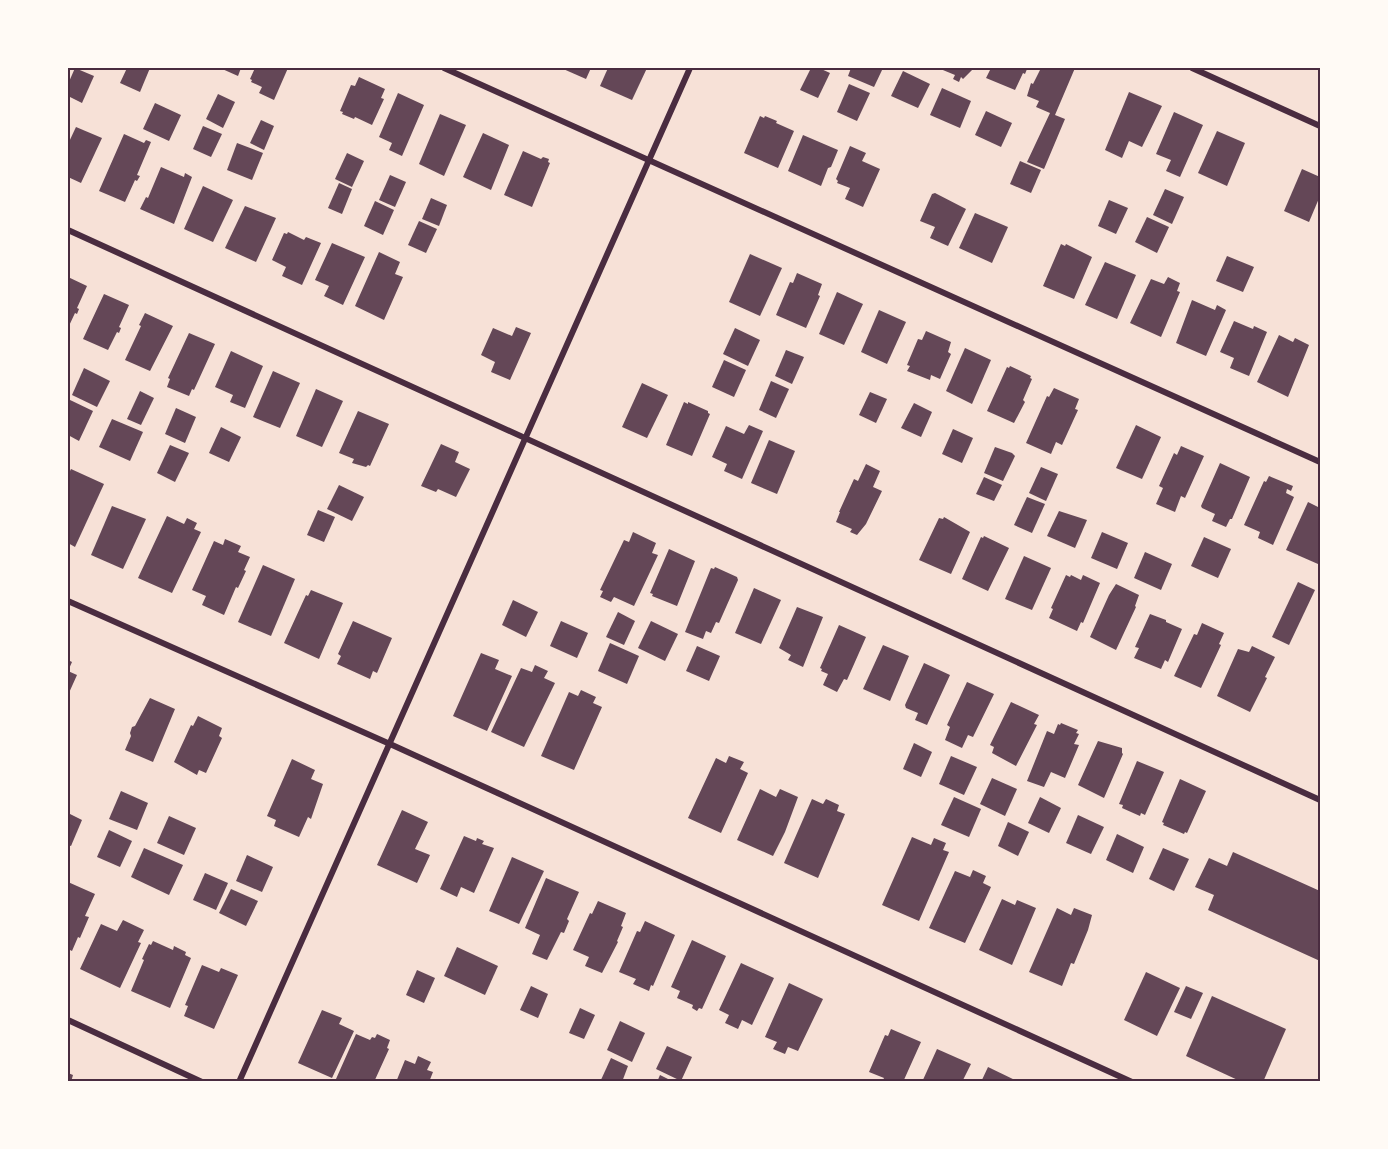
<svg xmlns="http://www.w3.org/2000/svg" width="1388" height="1149" font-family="'Source Serif 4',serif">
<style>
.building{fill:#644757}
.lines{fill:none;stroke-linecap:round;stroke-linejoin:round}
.minor{stroke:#4a2c40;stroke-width:6}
.neatline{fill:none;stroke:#4a2c40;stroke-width:2}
</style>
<rect width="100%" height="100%" fill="#f7e1d7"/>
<g class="building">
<polygon points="75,68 94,76 82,103 68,96 68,84"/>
<polygon points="127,68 150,68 140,92 120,83"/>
<polygon points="220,68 241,68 238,76"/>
<polygon points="255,68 288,68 274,100 259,93 262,87 251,82 252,80 250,79"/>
<polygon points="561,68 591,68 586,79"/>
<polygon points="608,68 647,68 632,100 600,86"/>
<polygon points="811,68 819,68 830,73 818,98 800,90"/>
<polygon points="851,68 883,68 874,87 848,76"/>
<polygon points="938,68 974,68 963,79 961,77 959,82 953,79 955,75"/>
<polygon points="991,68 1025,68 1027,69 1025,74 1023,73 1015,90 986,78"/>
<polygon points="1041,68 1075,68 1055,115 1065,119 1044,169 1027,162 1050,113 1036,107 1039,101 1027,96 1031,83 1033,84"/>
<polygon points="903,71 930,84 918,108 891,96"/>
<polygon points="359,77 385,89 381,98 384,99 372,125 355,117 354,119 342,114 343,112 340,111 351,85 355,86"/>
<polygon points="849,84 870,93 857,121 837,112"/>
<polygon points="942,88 971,101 960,128 930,115"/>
<polygon points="1129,92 1162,106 1142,147 1129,141 1122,158 1105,150"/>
<polygon points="398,93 424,105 402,156 389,150 392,143 379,137"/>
<polygon points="218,94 235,102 223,128 206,119"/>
<polygon points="155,103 181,115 169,141 143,129"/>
<polygon points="986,111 1012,123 1001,147 975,135"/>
<polygon points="1174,112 1203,125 1180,177 1166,171 1171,160 1156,154"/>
<polygon points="440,114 466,125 444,176 419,164"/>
<polygon points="760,116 764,118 765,116 777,121 776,123 794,131 778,168 744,153"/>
<polygon points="261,120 274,126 264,150 250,143"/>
<polygon points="203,126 222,134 211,157 193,149"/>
<polygon points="76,127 102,138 81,183 68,177 68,144"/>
<polygon points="1217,131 1245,143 1227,186 1198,173"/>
<polygon points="483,133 509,145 491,190 463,177"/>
<polygon points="124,134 144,143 146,140 151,142 137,175 140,176 137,181 135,180 125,202 99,191"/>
<polygon points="803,135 838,150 831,167 828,168 821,186 788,171"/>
<polygon points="237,143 263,153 252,180 227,170"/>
<polygon points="850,146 866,153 862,161 880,169 863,207 845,199 850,188 837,183 838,181 836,179"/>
<polygon points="523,151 541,159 543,157 549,159 548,162 550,163 532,207 504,195"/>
<polygon points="347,153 364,161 352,187 335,179"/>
<polygon points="1020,161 1041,170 1031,193 1010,184"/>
<polygon points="161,167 184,177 185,173 192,177 174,224 140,209 146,197 148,198"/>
<polygon points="1302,169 1320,177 1320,196 1309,222 1284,211"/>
<polygon points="390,175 406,182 395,207 379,200"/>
<polygon points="339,183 352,189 342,214 328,208"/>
<polygon points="203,186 233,200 213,242 184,229"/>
<polygon points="1165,189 1184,197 1172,224 1153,215"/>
<polygon points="935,193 966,209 948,246 930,238 935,227 920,221 932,194"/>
<polygon points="431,198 447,205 439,226 422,219"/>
<polygon points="1109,200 1128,208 1116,234 1098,226"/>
<polygon points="375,201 394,210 383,235 364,226"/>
<polygon points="245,206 276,218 256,262 225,248"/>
<polygon points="975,213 1008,227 992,263 959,248"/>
<polygon points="1147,217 1169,227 1157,253 1135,242"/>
<polygon points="419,221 437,229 426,253 408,245"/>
<polygon points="288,232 304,240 306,237 321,243 302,285 282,276 286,267 272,260 284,233 287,234"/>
<polygon points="332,243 365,257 343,305 324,296 329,286 315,280"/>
<polygon points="1061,244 1065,246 1066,244 1092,257 1074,299 1043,286"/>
<polygon points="379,252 400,262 395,274 403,277 384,320 355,306"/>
<polygon points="750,254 782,268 760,316 729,302"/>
<polygon points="1227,256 1254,267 1243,292 1216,281"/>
<polygon points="1105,262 1136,275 1117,319 1085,305"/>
<polygon points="797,273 822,284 818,295 820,296 806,328 776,315 790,282 793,283"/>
<polygon points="68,277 87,286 77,308 79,309 77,314 75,313 68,328"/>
<polygon points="1168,277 1180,283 1177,291 1180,292 1161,337 1130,323 1151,279 1164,284"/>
<polygon points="837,292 863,304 844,345 819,334"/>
<polygon points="104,294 129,305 119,327 121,328 119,333 117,332 108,350 83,339"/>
<polygon points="1192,300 1215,310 1217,305 1226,310 1206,356 1176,343"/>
<polygon points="879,310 906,322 887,364 861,352"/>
<polygon points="145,313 173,326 150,371 125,360 141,326 139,325"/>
<polygon points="1234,321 1253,329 1254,326 1267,332 1249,376 1230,368 1234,358 1220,352"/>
<polygon points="516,327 531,333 510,380 491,372 495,362 481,355 493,328 512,336"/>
<polygon points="735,328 760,340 748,366 723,354"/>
<polygon points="926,331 951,342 948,352 951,354 940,379 931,375 930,380 907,371 910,366 907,365 918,339 922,340"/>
<polygon points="189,333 215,344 194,390 192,389 189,396 167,387 170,379 168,378"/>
<polygon points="1279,335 1293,342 1295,338 1309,345 1288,397 1257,382"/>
<polygon points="965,348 991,360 972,404 946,391"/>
<polygon points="786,350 804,357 792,384 775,376"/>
<polygon points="231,351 263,366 245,408 230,402 233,395 215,387"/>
<polygon points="724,360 746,370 734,397 712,387"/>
<polygon points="1010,366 1031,376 1030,378 1032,379 1023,400 1025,402 1014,423 987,411 1007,367 1009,368"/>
<polygon points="84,368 110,381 97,407 72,395"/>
<polygon points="273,371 300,383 280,428 253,417"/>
<polygon points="771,381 789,389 776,418 759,410"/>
<polygon points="642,383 668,395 647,438 622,427"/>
<polygon points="1054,388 1079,399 1075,409 1078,410 1062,445 1056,442 1051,454 1026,443 1047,396 1049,397"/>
<polygon points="316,389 343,401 322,447 296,436"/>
<polygon points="140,391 154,398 141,425 127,419"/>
<polygon points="870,392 887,399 876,423 859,415"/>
<polygon points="68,399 93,411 79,441 68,435"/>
<polygon points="684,402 688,404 688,402 708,411 708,413 710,414 692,456 666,445"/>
<polygon points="914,403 932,412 921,437 901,428"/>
<polygon points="176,408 196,417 185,443 165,434"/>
<polygon points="358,411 389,424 370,466 368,465 366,467 352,463 354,459 339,453"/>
<polygon points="112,419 143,432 130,461 99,447"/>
<polygon points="749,425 763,431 742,479 724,471 727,464 712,457 726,426 744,434"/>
<polygon points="1136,425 1161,437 1142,479 1116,468"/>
<polygon points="221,427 241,437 229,462 209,453"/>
<polygon points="953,429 973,438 962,463 942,454"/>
<polygon points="769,440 795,451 777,494 751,483"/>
<polygon points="441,444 459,452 455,462 470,469 456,497 438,489 436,492 421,486"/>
<polygon points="170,445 189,453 175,482 157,473"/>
<polygon points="1181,446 1204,456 1185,498 1181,496 1175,512 1156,504 1163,488 1159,486 1174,453 1177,455"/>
<polygon points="995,447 1012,453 1015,456 1003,481 984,473"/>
<polygon points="1220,463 1250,477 1232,519 1230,519 1226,527 1212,521 1215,514 1202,508 1201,506"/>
<polygon points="866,464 880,471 873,487 882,491 866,524 857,535 850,532 852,529 836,522 840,512 839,512 854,479 858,481"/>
<polygon points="1041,467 1058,474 1046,501 1029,493"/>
<polygon points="71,469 104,484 75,547 68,543 68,475"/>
<polygon points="1269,476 1293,486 1291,491 1287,489 1286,493 1294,497 1273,545 1258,538 1260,532 1244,525 1264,481 1266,482"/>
<polygon points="984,477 1002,485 994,501 976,494"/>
<polygon points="339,485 364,497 352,521 327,509"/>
<polygon points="1027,497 1045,504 1032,533 1014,525"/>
<polygon points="1308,502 1320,508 1320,559 1318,564 1286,550"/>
<polygon points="112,506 146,519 123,569 91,555"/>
<polygon points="318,510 335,517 324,542 307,535"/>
<polygon points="1059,511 1087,520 1075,548 1047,536"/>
<polygon points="167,516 184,524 187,518 197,523 194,529 201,532 172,593 138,578"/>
<polygon points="944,517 970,532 951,574 919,560 939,518 943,519"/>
<polygon points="633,532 656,543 652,553 658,555 634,606 614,597 611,602 600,597 603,591 600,590 624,540 629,542"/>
<polygon points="1102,532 1128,543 1117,569 1091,558"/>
<polygon points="984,536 1009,548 988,591 962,579 981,537 983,538"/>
<polygon points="1204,537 1231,549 1218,578 1191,566"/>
<polygon points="225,539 241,546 238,552 250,557 244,570 246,571 238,588 236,587 224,615 202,605 206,596 192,590 214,541 223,545"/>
<polygon points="669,549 695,561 677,606 652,596 653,594 650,593"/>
<polygon points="1145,552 1172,564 1161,590 1134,578"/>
<polygon points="1024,556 1051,568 1032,610 1005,599"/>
<polygon points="263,565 295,579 271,636 238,622"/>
<polygon points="715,567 737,577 738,580 719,623 716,622 711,633 706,631 703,639 685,632 711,568 714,569"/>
<polygon points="1066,575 1070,577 1071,575 1081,580 1083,575 1100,583 1083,623 1081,622 1077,631 1049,618 1053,609 1051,608"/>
<polygon points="1298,582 1315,590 1289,645 1272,637"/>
<polygon points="1116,584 1139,595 1135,606 1136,607 1116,650 1090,637 1109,595"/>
<polygon points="754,588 781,600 761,644 735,633"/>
<polygon points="311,590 343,603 319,659 284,643 306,595 308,596"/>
<polygon points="513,600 538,612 526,637 502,625"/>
<polygon points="797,607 823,617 803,667 788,660 791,655 779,648"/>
<polygon points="618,612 635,621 624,645 606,637"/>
<polygon points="1150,614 1166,620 1166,622 1182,629 1168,662 1165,660 1161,669 1134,658 1139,648 1135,647"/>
<polygon points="353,621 392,638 377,673 373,671 370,679 337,664 341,656 338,654"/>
<polygon points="561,621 588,633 577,658 550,646"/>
<polygon points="651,621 678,634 665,661 638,648"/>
<polygon points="1202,623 1224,633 1219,644 1221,645 1201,688 1174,676 1194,634 1197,635"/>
<polygon points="839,625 866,637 847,680 844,679 837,692 823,685 828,674 821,671 822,669 820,668"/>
<polygon points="610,643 639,656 627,684 598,671"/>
<polygon points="883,645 909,656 890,701 863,689"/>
<polygon points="697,646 720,656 709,681 686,671"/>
<polygon points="1252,646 1275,657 1265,677 1267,678 1250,712 1217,696 1238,649 1249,652"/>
<polygon points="481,653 499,660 495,669 512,676 487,731 453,716"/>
<polygon points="68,660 72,662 68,671 77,675 68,695"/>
<polygon points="924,663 950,675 927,725 915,720 918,713 906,708 905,705"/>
<polygon points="535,665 548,671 544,678 555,683 524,747 491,732 521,668 532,672"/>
<polygon points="967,682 994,694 973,737 968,735 962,748 945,740 950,727 947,725"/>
<polygon points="581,690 596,697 593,703 602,707 574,770 541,756 569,692 578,696"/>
<polygon points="150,698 175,709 153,762 125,750 131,736 130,733 132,727 135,726"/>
<polygon points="1011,702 1039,715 1034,724 1037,725 1016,766 992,753 994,747 990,745"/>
<polygon points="198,716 222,728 219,736 222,738 206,773 199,770 197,775 174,762 191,725 193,726"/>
<polygon points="1061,723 1078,730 1076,733 1079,734 1074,744 1079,745 1065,778 1051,772 1044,787 1027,781 1047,731 1054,734 1058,724 1060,725"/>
<polygon points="1098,741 1122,748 1122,753 1123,754 1104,798 1078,785"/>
<polygon points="914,743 932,752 921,777 903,769"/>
<polygon points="729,756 744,762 740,769 748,773 721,833 688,818 716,758 726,763"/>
<polygon points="951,756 977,767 964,795 939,784"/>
<polygon points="292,759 315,770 311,779 323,784 311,819 308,817 299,837 274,826 276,820 267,816"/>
<polygon points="1137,761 1164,772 1145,815 1141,813 1140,816 1122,808 1123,805 1119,804"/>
<polygon points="992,778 1017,789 1005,816 980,804"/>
<polygon points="1180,779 1206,791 1187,833 1185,832 1184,834 1163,825 1164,823 1162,822"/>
<polygon points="760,789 776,797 780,789 798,797 785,832 773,856 737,840"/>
<polygon points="121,791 148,803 137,830 109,819"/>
<polygon points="954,797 981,809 969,837 941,825"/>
<polygon points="1040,797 1061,808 1049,833 1028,823"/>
<polygon points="812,799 823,804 826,799 839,805 837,811 845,814 818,878 784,863"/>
<polygon points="402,810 428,822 415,849 430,855 417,883 377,865"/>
<polygon points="68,813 82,820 71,846 68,845"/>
<polygon points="1078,815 1104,827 1091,854 1066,843"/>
<polygon points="169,816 196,828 184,855 157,843"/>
<polygon points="1008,822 1029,832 1018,856 998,846"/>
<polygon points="109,830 132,841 120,867 97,857"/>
<polygon points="1117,834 1144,847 1133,873 1106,860"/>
<polygon points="464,836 476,841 477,838 484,841 482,844 494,848 474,893 461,887 457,897 440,889"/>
<polygon points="912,837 931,845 934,838 946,843 943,850 949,852 919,921 882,905"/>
<polygon points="144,848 183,865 169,895 131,877"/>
<polygon points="1163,848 1189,859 1174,891 1149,879"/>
<polygon points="1233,852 1320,891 1320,961 1208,910 1214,895 1195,887 1209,858 1227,866"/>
<polygon points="247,855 273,867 262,892 236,881"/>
<polygon points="512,857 544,871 519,924 489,911"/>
<polygon points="973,870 986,876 983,883 991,887 965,943 929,928 955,871 970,877"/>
<polygon points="205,873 228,883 216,910 193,900"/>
<polygon points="546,878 579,892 567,919 569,921 564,933 561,932 547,960 532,954 540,935 525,928"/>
<polygon points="68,882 95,894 85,916 89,917 80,938 78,937 72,951 70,950 68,955"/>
<polygon points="231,889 258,901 246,926 219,913"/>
<polygon points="1002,899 1015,905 1017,900 1036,908 1012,965 979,950"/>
<polygon points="598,901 626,913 621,926 623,927 617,941 618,942 602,973 585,966 589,957 573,950 590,913 592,914"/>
<polygon points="1057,908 1071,915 1074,908 1092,915 1088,930 1074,964 1071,963 1062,986 1029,972"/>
<polygon points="123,920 144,930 138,942 141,943 120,988 80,969 101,924 117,931"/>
<polygon points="645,921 675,935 653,986 651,985 649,991 633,984 636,979 619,972 637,931 640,932"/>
<polygon points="692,940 726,956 702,1009 699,1008 697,1011 692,1008 693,1005 677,998 680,991 671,987"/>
<polygon points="153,941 173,950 174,946 186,952 185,955 191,958 170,1008 131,991 144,960 142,959 149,944 151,945"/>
<polygon points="457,947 498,966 485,995 444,976"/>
<polygon points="741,963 774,978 752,1025 742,1020 738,1029 725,1023 729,1015 719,1010"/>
<polygon points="202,965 219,972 221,968 238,975 214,1029 184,1016 188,1006 185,1005"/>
<polygon points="417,970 435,978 424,1003 406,995"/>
<polygon points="1146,972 1180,988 1157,1036 1124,1020"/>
<polygon points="789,983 823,999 798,1051 788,1047 785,1054 773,1049 777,1042 765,1037"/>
<polygon points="531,986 548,994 538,1018 520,1010"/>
<polygon points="1186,986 1203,993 1191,1019 1174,1012"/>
<polygon points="1212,996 1286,1029 1263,1082 1242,1082 1186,1056"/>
<polygon points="580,1008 595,1015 584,1039 569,1033"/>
<polygon points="322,1010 342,1018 339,1024 354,1031 332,1078 298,1063"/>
<polygon points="620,1021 645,1033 632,1062 607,1050"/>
<polygon points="891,1029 921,1042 903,1082 882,1082 884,1078 869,1072 885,1035 888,1036"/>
<polygon points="356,1034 370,1040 372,1037 375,1038 377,1034 390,1040 387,1048 389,1049 374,1082 341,1082 336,1079"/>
<polygon points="667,1046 692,1057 681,1081 656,1069"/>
<polygon points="937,1049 971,1064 962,1082 922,1082"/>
<polygon points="418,1056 431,1062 427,1070 433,1072 429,1082 396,1082 405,1060 415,1064"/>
<polygon points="611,1058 628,1066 622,1082 600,1082"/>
<polygon points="988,1067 1019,1082 981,1082"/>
<polygon points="68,1073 73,1075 71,1082 68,1082"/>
<polygon points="660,1075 674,1082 657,1082"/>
</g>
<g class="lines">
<g class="minor">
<polyline points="444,68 1320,462"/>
<polyline points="1192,68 1320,126"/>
<polyline points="68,230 1320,800"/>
<polyline points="68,601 390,744 1132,1082"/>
<polyline points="68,1020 202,1082"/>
<polyline points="239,1082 690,68"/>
</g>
</g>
<rect width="1388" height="1149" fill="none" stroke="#fffaf5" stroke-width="138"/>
<rect x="69" y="69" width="1250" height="1011" class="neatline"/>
</svg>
